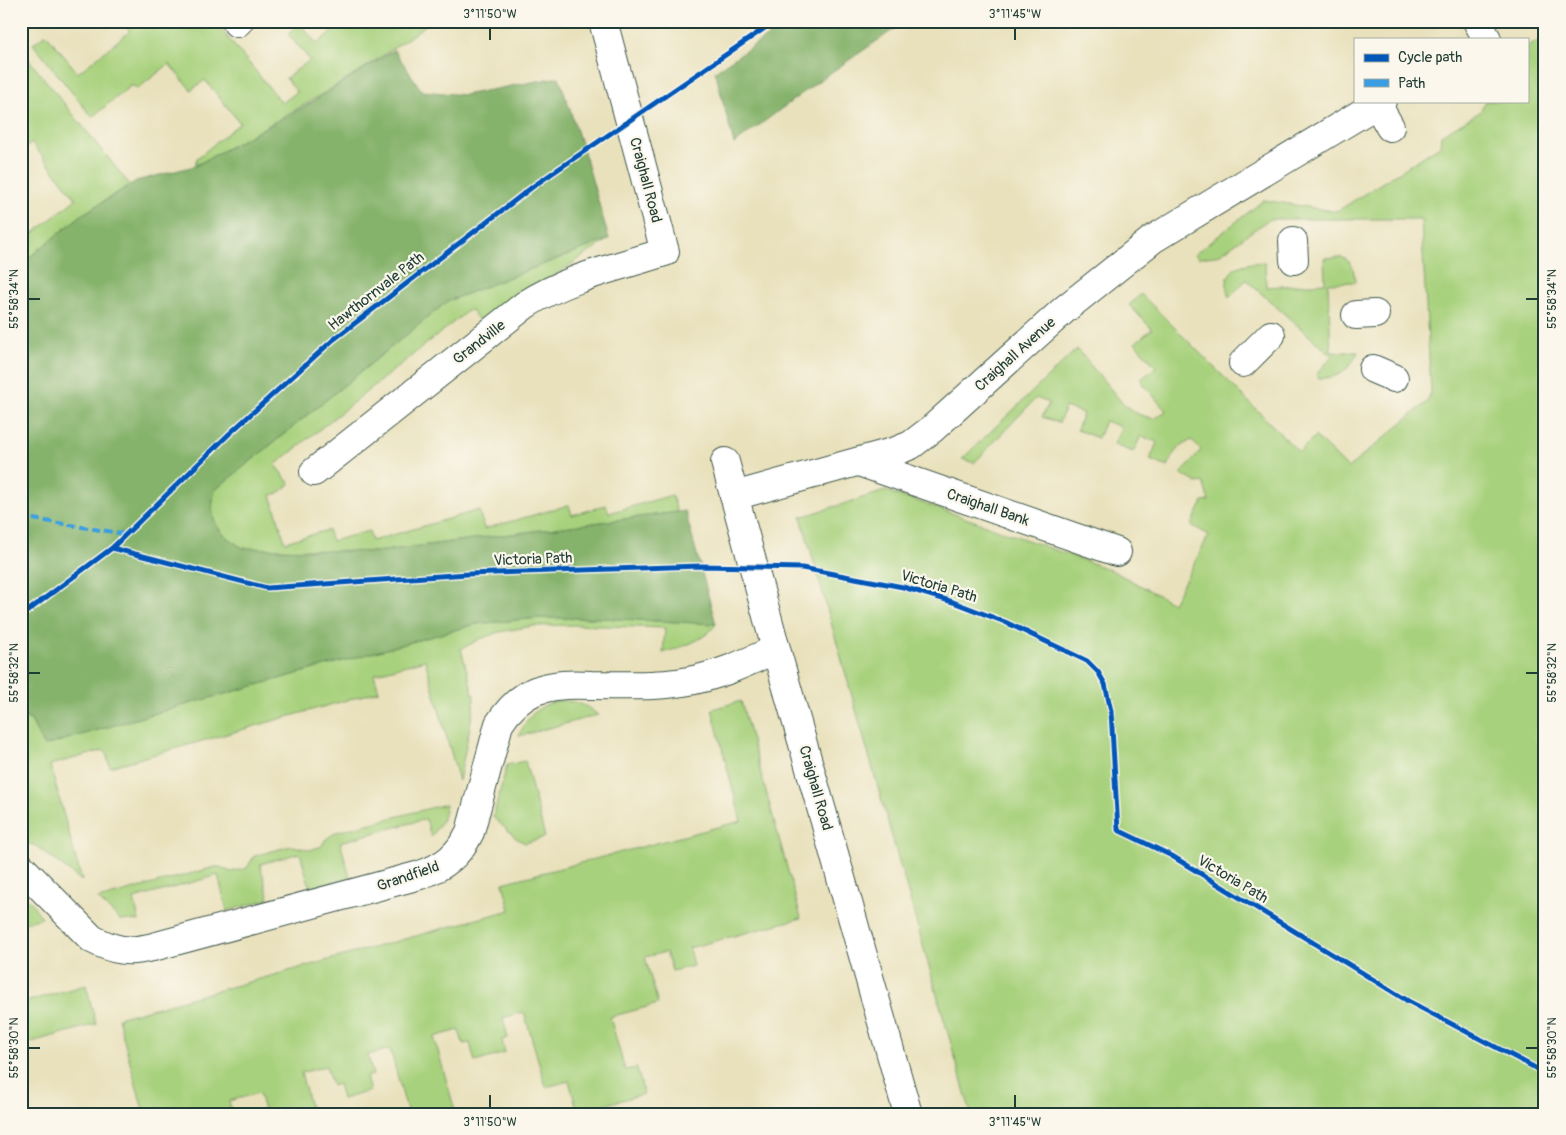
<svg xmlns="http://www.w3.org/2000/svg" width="1566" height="1135" font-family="Pangolin,sans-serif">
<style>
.green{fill:#a8d17d;stroke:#648758}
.forest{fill:#86b36c;stroke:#527850}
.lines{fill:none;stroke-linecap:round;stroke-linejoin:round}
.minor-casing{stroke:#3d5648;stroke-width:30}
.minor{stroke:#fff;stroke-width:28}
.quiet{stroke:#3c9ee2;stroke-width:4;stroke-dasharray:8 4;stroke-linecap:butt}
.cycleway-casing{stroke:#fbf7ec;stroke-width:8}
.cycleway{stroke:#0057b8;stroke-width:5}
.ticks{fill:none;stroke:#1f3d34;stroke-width:2}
.labels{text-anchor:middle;stroke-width:4.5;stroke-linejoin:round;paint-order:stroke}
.street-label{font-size:15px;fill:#1f3d34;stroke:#fbf7ec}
.neatline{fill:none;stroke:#1f3d34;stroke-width:2}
.ticks-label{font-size:12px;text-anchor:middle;fill:#1f3d34}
</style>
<rect width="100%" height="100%" fill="#fbf7ec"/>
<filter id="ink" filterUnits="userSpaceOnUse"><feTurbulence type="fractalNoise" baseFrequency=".02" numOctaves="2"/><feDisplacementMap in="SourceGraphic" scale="10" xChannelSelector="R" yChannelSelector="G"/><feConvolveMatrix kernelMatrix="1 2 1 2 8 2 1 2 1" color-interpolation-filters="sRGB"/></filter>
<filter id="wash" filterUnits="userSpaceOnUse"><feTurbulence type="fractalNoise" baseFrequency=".0096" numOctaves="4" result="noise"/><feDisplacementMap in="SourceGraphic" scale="20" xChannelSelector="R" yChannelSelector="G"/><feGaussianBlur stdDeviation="1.12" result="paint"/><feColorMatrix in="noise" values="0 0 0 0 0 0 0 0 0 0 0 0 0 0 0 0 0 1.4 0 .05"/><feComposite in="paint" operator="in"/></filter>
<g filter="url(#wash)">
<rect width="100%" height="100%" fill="#e9e1bc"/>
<g class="green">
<path d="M122 21H214L282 103 297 92 286 78 310 60 288 34 300 24 317 44 340 25V21H431C357 78 276 121 195 166L197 158 240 123 205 80 191 90 169 64 137 89 132 85 92 117 33 44 46 34 78 73 130 31Z"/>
<polygon points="1544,38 1545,1114 971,1114 801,517 885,491 932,506 1111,570 1173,603 1209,535 1191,525 1203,502 1209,501 1203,482 1197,483 1181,474 1201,450 1191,440 1176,450 1167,467 1150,460 1157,442 1141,436 1133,452 1114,445 1121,427 1105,421 1098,438 1077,430 1083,413 1065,407 1059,423 1042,417 1049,403 1036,398 974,463 962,459 1077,349 1124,405 1138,414 1154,419 1166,411 1140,380 1156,367 1135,343 1152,329 1129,305 1141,294 1299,452 1315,436 1348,468 1427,402 1431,392 1421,219 1269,219 1222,253 1215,256 1198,258 1195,254 1264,200 1333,211 1339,210 1440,146 1441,135 1480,112 1485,101 1527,101 1527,47"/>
<polygon points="21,50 130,185 83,214 21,264 21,243 76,199 32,143 21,151 21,129 27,124 21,117"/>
<path d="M609 239 527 294 485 328 470 309 275 465 290 484 279 493 271 495 285 542 328 530 332 541 369 531 372 541 479 510 484 529 569 505 572 515 606 505 609 513 672 495 677 512 375 552 243 548C217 534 207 520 215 490L448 301Z"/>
<path d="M1341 257C1353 261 1354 270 1355 282L1328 283 1331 352H1358C1350 369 1339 379 1319 378L1316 375 1332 356 1246 280 1229 298C1220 268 1240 263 1265 262L1266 287 1325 283 1324 258Z"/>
<path d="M540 618H601L716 624C705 641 681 647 663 653L665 628 575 625 533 626 499 632 480 639 461 649 474 697 473 711 459 781 425 660 374 674 379 691 110 767 105 750 50 765 82 881 36 846 21 841V716L31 720 44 746 149 715 476 624Z"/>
<path d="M557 701C574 700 585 704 598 715L519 736C526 718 538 705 557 701Z"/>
<polygon points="741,701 801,918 689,948 693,966 672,971 666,952 645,957 658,1004 610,1017 625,1070 637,1068 644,1094 578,1112 569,1081 546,1087 524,1012 503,1018 508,1038 502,1040 505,1053 475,1062 470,1043 463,1044 459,1030 434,1037 455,1111 444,1114 408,1114 390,1049 368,1055 373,1075 366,1077 370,1091 342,1099 338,1084 332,1086 326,1066 301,1073 312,1114 265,1114 259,1093 229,1101 232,1114 203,1114 201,1109 185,1114 144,1114 118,1018 510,910 503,883 741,821 712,709"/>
<polygon points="525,761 545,837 525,843 516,838 493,817 507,765"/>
<polygon points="446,804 443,819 431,837 426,819 340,842 350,877 310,888 300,853 260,864 269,899 227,911 218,875 134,899 139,921 120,920 98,899 215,867 220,867 231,872 247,868 254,856 287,847 293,846 310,850 322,846 325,840 336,832"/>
<polygon points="21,892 31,902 42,918 21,924"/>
<polygon points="86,985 96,1024 21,1045 21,1003"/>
</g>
<g class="forest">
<polygon points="791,21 906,21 820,80 734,144 715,71"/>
<path d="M394 50 422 91 464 95 559 77 584 152 609 239 448 301 215 490C207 520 218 534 243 548L375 552 685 511 716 624 601 618H540L476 624 149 715 44 746 31 720 21 716V264L83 214 130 185 136 181 195 166 307 105Z"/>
</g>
</g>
<g filter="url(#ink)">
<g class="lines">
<defs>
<g id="minor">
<polyline points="236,21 237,23 239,21"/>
<polyline points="1477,21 1487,39"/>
<polyline points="1377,104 1390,127"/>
<polyline points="1293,241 1294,260"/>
<polyline points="1356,315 1375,314"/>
<polyline points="1243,363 1271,335"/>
<polyline points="1373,369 1394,378"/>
<polyline points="725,462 776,649 908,1114"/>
<polyline points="859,462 1117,552"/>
<path d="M314 472 525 305C566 278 618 267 665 252L603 21"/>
<polyline points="734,496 896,451 911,445 932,429 1065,309 1153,239 1382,101"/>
<path d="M21 867 92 939C115 951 128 953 153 947L420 875C445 866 458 856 470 832L499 724C508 710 519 698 535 691 553 684 572 684 591 685 622 685 653 687 683 682 716 677 746 663 776 649"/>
</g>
</defs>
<use href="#minor" class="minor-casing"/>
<use href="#minor" class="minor"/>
<polyline class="quiet" points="21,517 125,534"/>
<defs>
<g id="cycleway">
<polyline points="112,548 267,588 468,574 700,566 802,568 903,587 953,602 1005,622 1087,661 1098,672 1105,684 1111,711 1118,830 1172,856 1408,1001 1545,1073"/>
<polyline points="21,616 112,548 229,434 333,340 535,185 775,21"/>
</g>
</defs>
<use href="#cycleway" class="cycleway-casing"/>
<use href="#cycleway" class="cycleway"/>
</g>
</g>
<path class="ticks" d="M490 28V40M1015 28V40M28 299H40M1526 299H1538M28 673H40M1526 673H1538M28 1048H40M1526 1048H1538M490 1095V1108M1015 1095V1108"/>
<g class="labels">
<g class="street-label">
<text transform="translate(646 180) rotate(75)" y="5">Craighall Road</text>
<text transform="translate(376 291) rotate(-38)" y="5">Hawthornvale Path</text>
<text transform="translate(479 342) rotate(-38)" y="5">Grandville</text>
<text transform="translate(1015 354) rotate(-42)" y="5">Craighall Avenue</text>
<text transform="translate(988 507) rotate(19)" y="5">Craighall Bank</text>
<text transform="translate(533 559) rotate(-2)" y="5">Victoria Path</text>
<text transform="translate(939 586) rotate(17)" y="5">Victoria Path</text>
<text transform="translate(816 788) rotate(74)" y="5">Craighall Road</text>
<text transform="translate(408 876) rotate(-19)" y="5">Grandfield</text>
<text transform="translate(1233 879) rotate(31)" y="5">Victoria Path</text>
</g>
</g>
<rect width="1566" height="1135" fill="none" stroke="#fbf7ec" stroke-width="55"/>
<rect x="1354" y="38" width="175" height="65" fill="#fbf7ec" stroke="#a3ada2"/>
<rect x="1364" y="54" width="25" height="8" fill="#0057b8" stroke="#a3ada2"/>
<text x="1398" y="62" font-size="15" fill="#1f3d34">Cycle path</text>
<rect x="1364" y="79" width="25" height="8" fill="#3c9ee2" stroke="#a3ada2"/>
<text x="1398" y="88" font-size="15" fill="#1f3d34">Path</text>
<rect x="28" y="28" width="1510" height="1080" class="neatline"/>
<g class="ticks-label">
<text x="490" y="18">3°11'50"W</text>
<text x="1015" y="18">3°11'45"W</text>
<text transform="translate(14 299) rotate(-90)" y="4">55°58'34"N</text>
<text transform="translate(1552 299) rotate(-90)" y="4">55°58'34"N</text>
<text transform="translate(14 673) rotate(-90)" y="4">55°58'32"N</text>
<text transform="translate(1552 673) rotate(-90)" y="4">55°58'32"N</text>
<text transform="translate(14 1048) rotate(-90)" y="4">55°58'30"N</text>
<text transform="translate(1552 1048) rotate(-90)" y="4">55°58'30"N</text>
<text x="490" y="1126">3°11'50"W</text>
<text x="1015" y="1126">3°11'45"W</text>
</g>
</svg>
